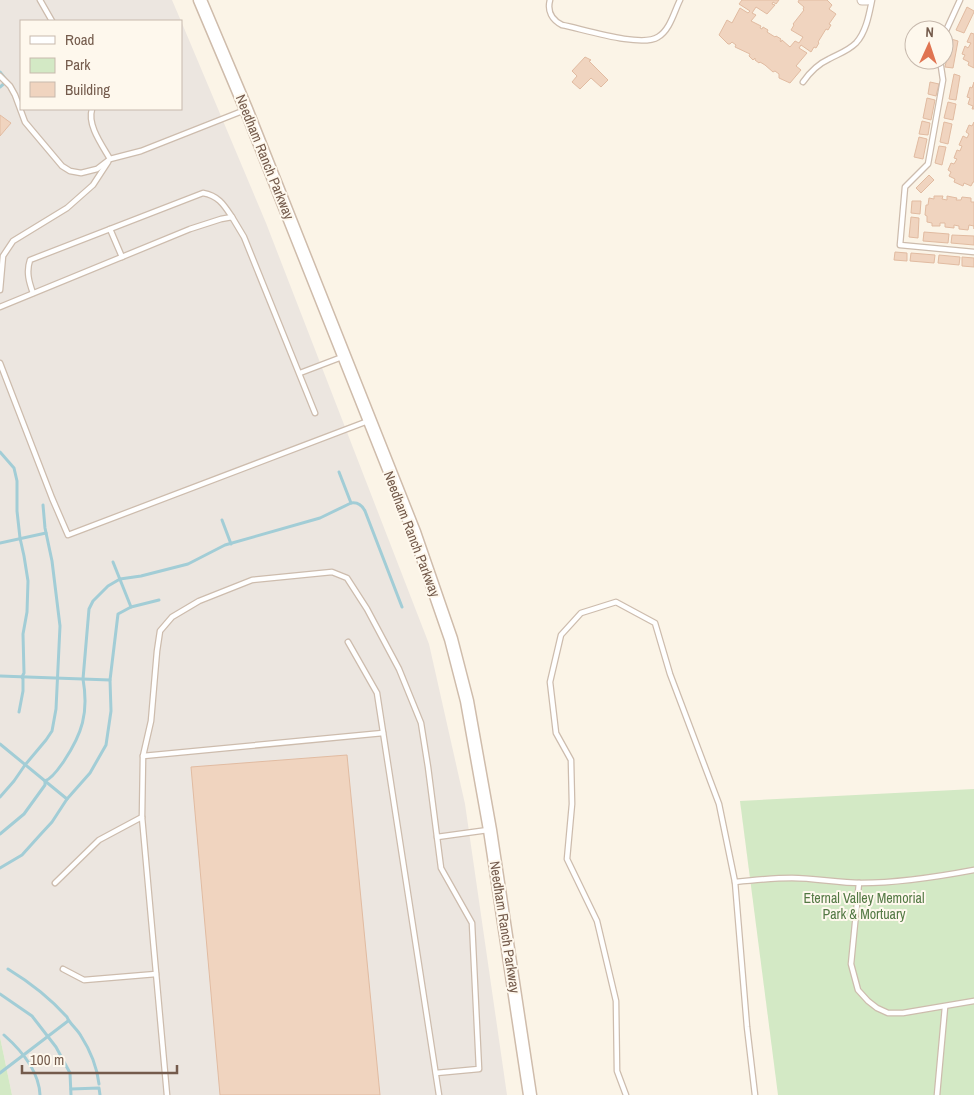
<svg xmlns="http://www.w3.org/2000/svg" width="974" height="1095" font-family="'Archivo Narrow',sans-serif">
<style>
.industrial{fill:#ece6e0}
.green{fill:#d3e9c5}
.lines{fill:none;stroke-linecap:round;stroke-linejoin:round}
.stream{stroke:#a2cdd6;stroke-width:3}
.building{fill:#f0d4bf;stroke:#e1bba1}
.lane-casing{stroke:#cdbcad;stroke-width:7}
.street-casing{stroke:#cdbcad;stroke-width:11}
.secondary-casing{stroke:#cfbcab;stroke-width:15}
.lane{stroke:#fff;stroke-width:4.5}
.street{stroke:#fff;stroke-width:9}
.secondary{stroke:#fff;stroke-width:12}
.labels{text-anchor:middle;stroke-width:4;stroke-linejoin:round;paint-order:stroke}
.street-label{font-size:14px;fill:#745b4c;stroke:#fef8ed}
.park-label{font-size:14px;fill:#537944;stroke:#fef8ed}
</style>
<rect width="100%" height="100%" fill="#fbf4e7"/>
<polygon class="industrial" points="0,0 172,0 181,21 21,21 21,109 181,109 181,21 266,223 429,644 465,804 507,1095 12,1095 0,1037"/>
<g class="green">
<polygon points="974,789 974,1095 778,1095 740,801"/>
<polygon points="0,1037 12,1095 0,1095"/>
</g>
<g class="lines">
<g class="stream">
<polyline points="0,72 7,81 0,87"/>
<polyline points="0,452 14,468 17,481 17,511 20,538 24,556 28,581 27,612 23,634 24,673 22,677 23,679 23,691 19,712"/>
<polyline points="339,472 351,503"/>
<polyline points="222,520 231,544"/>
<polyline points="0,543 46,533"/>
<polyline points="113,562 131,607"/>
<polyline points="0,676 110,680"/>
<polyline points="0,744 67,799"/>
<polyline points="0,797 14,781 25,765 46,740 52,731 56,709 60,626 52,561 45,528 43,505"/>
<path d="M0 834 24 814 45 785V781C53 778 59 768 64 761 82 734 89 713 83 679L89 609 93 601 108 586 120 579 141 576 188 564 225 545 320 518 351 503C358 502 362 505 365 511L402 607"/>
<polyline points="0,868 22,855 40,835 52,822 67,799 90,773 106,745 111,711 110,680 118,614 131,607 159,600"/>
<path d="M8 969C31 983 49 997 67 1017 69 1023 77 1029 81 1036 90 1050 97 1067 99 1084"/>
<polyline points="0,994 32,1016 56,1047 70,1073 71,1095"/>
<path d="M4 1035C21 1050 39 1071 40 1095"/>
<polyline points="0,1073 68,1021"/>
<polyline points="71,1089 99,1088 100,1095"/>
</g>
</g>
<g class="building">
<polygon points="742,0 779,0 776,4 773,2 772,4 775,5 767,14 756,7 752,13 756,15 751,21 761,26 760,28 762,29 763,27 768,30 767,32 775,37 776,36 781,39 780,41 781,42 782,40 790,47 795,41 799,43 803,37 791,30 794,25 793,24 804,10 803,9 804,7 798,2 799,0 827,0 832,5 829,9 836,14 829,24 831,25 828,30 826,29 818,42 819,43 816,48 814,47 811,52 801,45 799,48 807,53 796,66 801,70 790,83 779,78 779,74 775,71 773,72 765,65 760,62 759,63 755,60 755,58 753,60 749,56 750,54 735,47 736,45 732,42 730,44 728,44 719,35 727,20 732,23 740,8 748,13 750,11 739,4"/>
<polygon points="967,7 974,11 974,12 964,33 956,30"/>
<polygon points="971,33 974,34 974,68 968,65 969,62 963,59 965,55 962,54 965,46 968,48 971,43 967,42"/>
<polygon points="951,39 958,41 953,68 945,67"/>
<polygon points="585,57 591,60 589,61 608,80 601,87 591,78 580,89 572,82 577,76 572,71"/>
<polygon points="954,74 960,76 956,100 949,99"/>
<polygon points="930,82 939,84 936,96 928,94"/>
<polygon points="974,82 974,109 972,109 973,106 968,104 970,98 967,97 970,87 972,88"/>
<polygon points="927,98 935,100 931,120 923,118"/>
<polygon points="948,102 956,104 953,120 944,118"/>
<polygon points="0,115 11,123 0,136"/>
<polygon points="922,121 930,123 928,135 919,134"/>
<polygon points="944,122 952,124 948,144 940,142"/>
<polygon points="974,122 974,182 973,182 971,186 964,183 963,186 954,182 955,179 949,176 951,172 948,170 951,163 954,164 957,159 954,158 957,150 960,151 962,146 959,145 963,136 967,138 969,134 966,132 969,125 972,126"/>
<polygon points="919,137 927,139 923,159 914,157"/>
<polygon points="939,146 946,147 942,165 935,163"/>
<polygon points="929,175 934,180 921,193 916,188"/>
<polygon points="934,196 943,196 942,199 947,200 947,196 957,198 956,200 961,200 962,197 971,198 971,202 974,202 974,229 974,226 969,225 968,230 959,229 959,226 954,225 954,228 945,227 945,223 940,223 940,226 932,226 932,223 927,222 927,216 925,215 926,205 928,205 929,198 934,199"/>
<polygon points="912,201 921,201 920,214 911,213"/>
<polygon points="911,217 919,218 918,238 909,237"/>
<polygon points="924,232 949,234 948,243 923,241"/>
<polygon points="952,235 974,236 974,245 951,243"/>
<polygon points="895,252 907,253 907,261 894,260"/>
<polygon points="911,253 935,255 934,263 910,261"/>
<polygon points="939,255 960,257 959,265 938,263"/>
<polygon points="962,257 974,258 974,267 962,266"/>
<polygon points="347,755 380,1095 220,1095 191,767"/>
</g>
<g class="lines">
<defs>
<g id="lane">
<polyline points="40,0 52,21"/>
<path d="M550 0C547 11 552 20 562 25 583 29 641 48 658 37 670 30 674 12 680 0"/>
<polyline points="944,35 960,0"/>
<polyline points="940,60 943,80 928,164 905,187 900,245 974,252"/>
<polyline points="0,76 10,86 15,95 25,122 62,166 70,171 81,173 97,169 110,159 141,151 245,110"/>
<path d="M803 82C810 72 818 64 829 59 838 54 848 51 856 43 866 32 869 15 872 0"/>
<path d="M92 109C87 125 102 145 110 159"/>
<polyline points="110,229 122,257"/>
<polyline points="0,290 3,256 13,241 67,208 93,185 108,162"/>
<path d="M33 293C29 282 26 272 30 260L203 193C219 196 224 205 232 217"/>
<polyline points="0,307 190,229 221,219 232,217 244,237 315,413"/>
<polyline points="0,363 52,498 68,535 368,421"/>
<polyline points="300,373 342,357"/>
<polyline points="348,642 377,693 439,1095"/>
<polyline points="143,756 383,733"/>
<polyline points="437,837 488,830"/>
<path d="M735 882C754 880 773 878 792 878 815 878 838 883 861 883 898 883 937 877 974 870"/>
<polyline points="55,883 99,840 142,817"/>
<polyline points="859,883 851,964 858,990 868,1001 877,1008 888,1013 903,1013 974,1001"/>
<polyline points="63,969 84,980 156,974"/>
<polyline points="167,1095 142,817 143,756 151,721 157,651 160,631 172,617 199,601 252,580 332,572 347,578 367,609 399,669 421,723 428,767 441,868 472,923 479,1069 436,1073"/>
<polyline points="626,1095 617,1071 616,1001 597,921 567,859 572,804 571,760 556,733 550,682 561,635 581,613 616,602 655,623 670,674 719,804 735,882 747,1027 755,1095"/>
<polyline points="937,1095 945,1007"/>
</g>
<polyline id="street" points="862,0 867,0"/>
<polyline id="secondary" points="200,0 246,109 414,532 451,639 467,701 490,830 530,1095"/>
</defs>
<use href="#lane" class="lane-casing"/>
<use href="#street" class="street-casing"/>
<use href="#secondary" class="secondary-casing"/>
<use href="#lane" class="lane"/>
<use href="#street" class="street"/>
<use href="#secondary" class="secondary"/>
</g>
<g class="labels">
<g class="street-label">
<text transform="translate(265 157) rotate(68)" y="5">Needham Ranch Parkway</text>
<text transform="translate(412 534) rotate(69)" y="5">Needham Ranch Parkway</text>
<text transform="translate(505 927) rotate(81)" y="5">Needham Ranch Parkway</text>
</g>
<g class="park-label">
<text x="864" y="903">Eternal Valley Memorial<tspan x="864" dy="16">Park &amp; Mortuary</tspan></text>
</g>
</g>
<rect x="20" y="20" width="162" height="90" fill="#fef8ed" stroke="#c7b9ad"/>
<rect x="30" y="36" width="25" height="8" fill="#ffffff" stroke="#c7b9ad"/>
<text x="65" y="45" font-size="15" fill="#745b4c">Road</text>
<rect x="30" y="58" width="25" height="15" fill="#d3e9c5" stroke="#c7b9ad"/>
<text x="65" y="70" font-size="15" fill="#745b4c">Park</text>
<rect x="30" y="82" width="25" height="15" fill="#f0d4bf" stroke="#c7b9ad"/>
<text x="65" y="95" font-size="15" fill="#745b4c">Building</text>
<g transform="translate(929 45) rotate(3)"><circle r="24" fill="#fef8ed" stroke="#c7b9ad"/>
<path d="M0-4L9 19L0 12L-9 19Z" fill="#e07451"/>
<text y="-8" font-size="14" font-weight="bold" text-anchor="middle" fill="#745b4c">N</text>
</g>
<path d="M22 1065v8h155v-8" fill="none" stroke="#745b4c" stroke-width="2.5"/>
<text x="30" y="1065" font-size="15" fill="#745b4c" stroke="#fef8ed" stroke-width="4" paint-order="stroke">100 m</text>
</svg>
